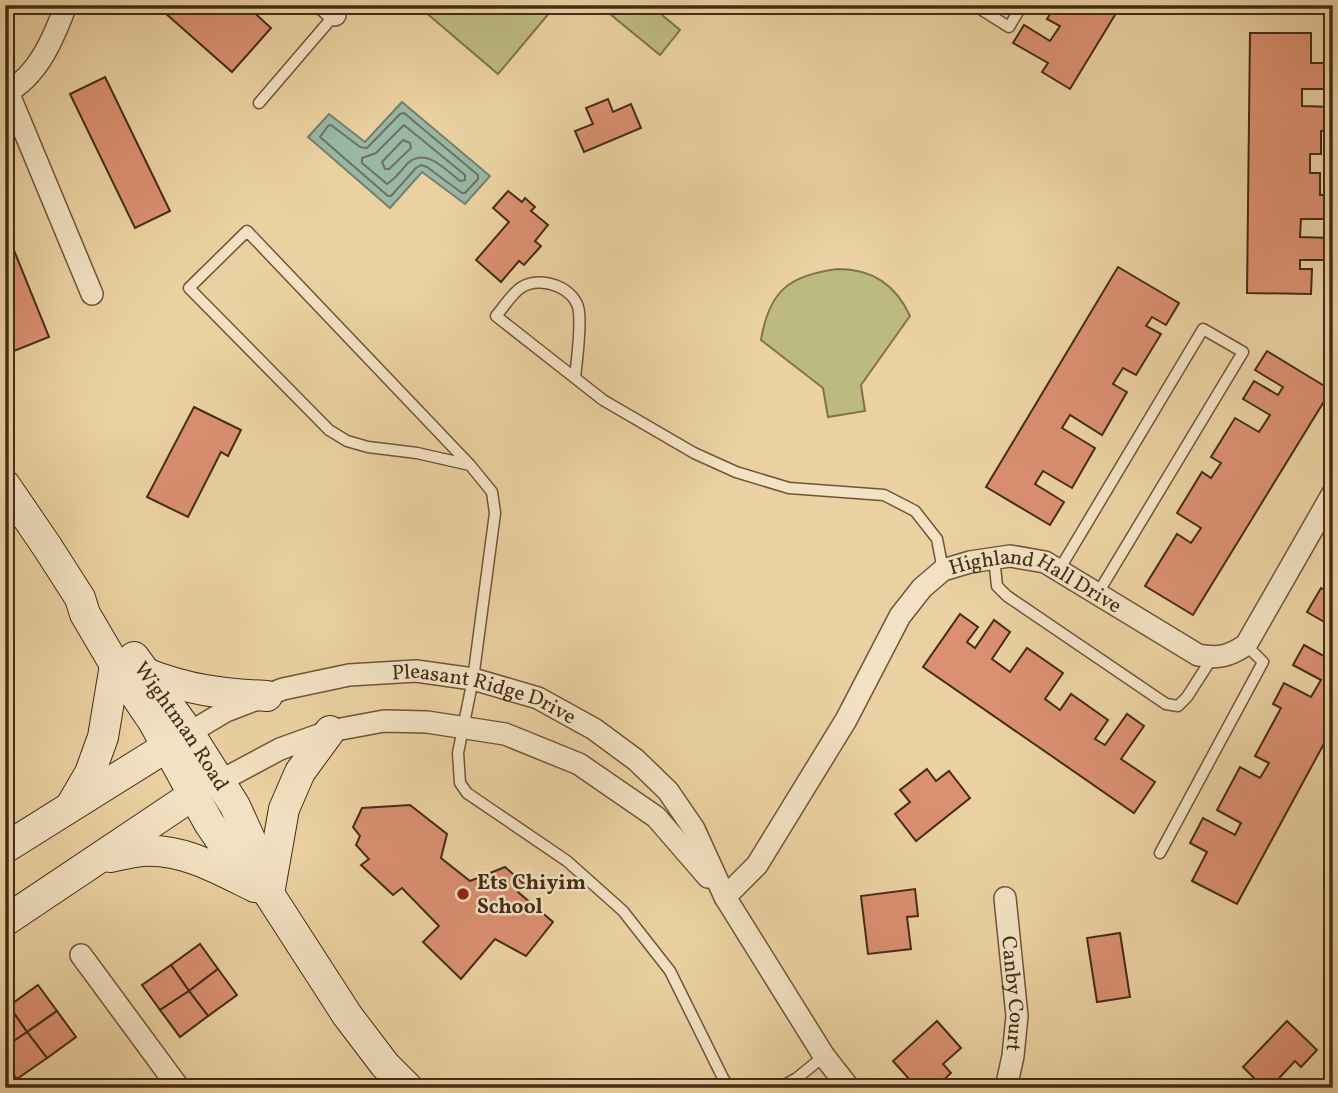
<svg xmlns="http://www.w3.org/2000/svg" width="1338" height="1093" font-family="Vollkorn,serif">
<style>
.green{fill:#bdba80;stroke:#80734c;stroke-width:2}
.water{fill:#98b7a5;stroke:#767f6c;stroke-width:2}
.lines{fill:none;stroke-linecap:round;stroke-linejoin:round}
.shore{stroke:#6e725e;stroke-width:2}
.building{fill:#db9071;stroke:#442c17;stroke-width:2}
.service-casing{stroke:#6e553a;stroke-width:13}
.minor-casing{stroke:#6e553a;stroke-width:24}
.secondary-casing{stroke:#442c17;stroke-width:32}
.service{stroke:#f2e1c2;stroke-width:10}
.minor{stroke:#f2e1c2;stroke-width:21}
.secondary{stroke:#f2e1c2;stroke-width:30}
.poi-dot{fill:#8f2418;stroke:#f2e1c2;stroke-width:2.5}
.labels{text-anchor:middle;stroke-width:5;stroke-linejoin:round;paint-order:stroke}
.street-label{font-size:21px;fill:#442c17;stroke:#f2e1c2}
.poi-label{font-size:21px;font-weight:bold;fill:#442c17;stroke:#f2e1c2;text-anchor:start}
</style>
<rect width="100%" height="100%" fill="#ebd1a1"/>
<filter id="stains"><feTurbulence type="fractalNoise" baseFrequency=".00286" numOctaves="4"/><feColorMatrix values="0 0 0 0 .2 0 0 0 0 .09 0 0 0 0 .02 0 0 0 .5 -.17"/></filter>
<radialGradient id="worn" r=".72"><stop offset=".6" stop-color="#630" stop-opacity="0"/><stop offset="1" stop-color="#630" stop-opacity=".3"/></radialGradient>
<g class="green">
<polygon points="417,5 556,5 498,74"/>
<polygon points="599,5 655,5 656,10 680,30 660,55"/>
<path d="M838 269C872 269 896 285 910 316L861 385 865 411 828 417 823 388 761 340C769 291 789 275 838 269Z"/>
</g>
<polygon class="water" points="402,102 490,176 465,204 422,172 390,208 308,137 329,114 365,142"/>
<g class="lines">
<g class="shore">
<polygon points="404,113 478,175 478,179 465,193 462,193 427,167 421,165 416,168 391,196 388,196 320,137 328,126 331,125 360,147 367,148 400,114"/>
<path d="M404 125 465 175V180L460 181C446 170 425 146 407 164 401 171 395 179 387 184L362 163V158L376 153Z"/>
<polygon points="403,140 410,143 411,148 389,169 385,169 382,162"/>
</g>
</g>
<g class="building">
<polygon points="156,5 246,5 271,28 232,72"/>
<polygon points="1055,5 1121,5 1070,89 1042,72 1048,63 1013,43 1024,25 1050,41 1060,26 1047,19"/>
<polygon points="1250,33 1311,33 1311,63 1328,63 1328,89 1302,89 1302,106 1333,107 1333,131 1321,131 1321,154 1310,154 1310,173 1320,173 1320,195 1332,195 1332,219 1301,219 1300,237 1331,238 1331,260 1300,260 1300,269 1312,269 1311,294 1247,293"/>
<polygon points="105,77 170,211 135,228 70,94"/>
<polygon points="608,99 613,112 631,104 641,128 584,152 575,131 593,124 586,108"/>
<polygon points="508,191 522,202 525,198 535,207 531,211 548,225 535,241 541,246 524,265 519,261 501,282 476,260 509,222 493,208"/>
<polygon points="5,228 49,337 14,351 5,329"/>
<polygon points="1118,267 1179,303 1166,325 1152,317 1146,326 1161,334 1136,375 1123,368 1113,384 1127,392 1102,435 1070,415 1062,428 1095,448 1072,488 1043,471 1035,484 1064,502 1050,525 986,487"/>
<polygon points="1267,351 1331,390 1193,615 1145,586 1177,534 1191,543 1201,528 1177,513 1202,472 1211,478 1221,463 1211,457 1235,418 1259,432 1270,415 1243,399 1254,381 1278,395 1283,387 1255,370"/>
<polygon points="194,407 241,430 228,456 221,452 188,517 147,497"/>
<polygon points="1321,588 1333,595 1333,627 1307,612"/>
<polygon points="960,614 978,627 967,642 975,648 994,620 1010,632 992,659 1010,672 1027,648 1063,673 1045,699 1060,710 1071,694 1108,720 1095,739 1105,745 1127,714 1144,726 1121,759 1155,782 1134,813 923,667"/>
<polygon points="1304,645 1333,661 1333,727 1237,904 1192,881 1207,852 1190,843 1203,818 1235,835 1241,823 1217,810 1240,767 1260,778 1269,763 1255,756 1281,708 1273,704 1284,683 1311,697 1321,680 1293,665"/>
<polygon points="927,769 936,781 949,771 970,798 916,841 895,814 910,802 900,790"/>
<polygon points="410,805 447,834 441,858 470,881 505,867 524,884 518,892 553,922 526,956 495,939 461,979 423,942 439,926 402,888 393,895 361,865 369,859 356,845 360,836 353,827 362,808"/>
<polygon points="915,889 918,916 907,917 911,949 868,954 861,896"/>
<polygon points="1120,933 1130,997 1097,1002 1087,938"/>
<polygon points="200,944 218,969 189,991 171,965"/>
<polygon points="171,965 189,991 160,1010 142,985"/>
<polygon points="218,969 237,995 208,1016 189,991"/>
<polygon points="38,985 57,1011 27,1032 9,1006"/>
<polygon points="189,991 208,1016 180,1037 160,1010"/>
<polygon points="9,1006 27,1032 5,1047 5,1009"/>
<polygon points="57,1011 76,1037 47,1058 27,1032"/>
<polygon points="937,1021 961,1048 943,1064 951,1073 935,1088 917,1088 893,1061"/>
<polygon points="1287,1021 1317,1050 1301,1067 1295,1061 1270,1088 1264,1088 1243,1067"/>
<polygon points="27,1032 47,1058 17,1079 5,1063 5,1047"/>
</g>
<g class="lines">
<defs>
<g id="service">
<polyline points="974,5 1009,27 1022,5"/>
<polyline points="259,103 343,5"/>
<path d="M575 378C577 357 581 333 579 312 577 288 541 275 522 287 512 293 504 307 496 316L603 400 694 453 736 472 789 488 884 495 915 511 937 539 943 570"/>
<polyline points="470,465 417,453 368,447 347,441 329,430 189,288 247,231 470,465 492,492 495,513 473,679 458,753 460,783 467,793 567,861 623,911 670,971 724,1080 731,1088"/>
<polyline points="994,558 997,586 1007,596 1166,704 1178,706 1187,697 1212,658"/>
<polyline points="1059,570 1203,329 1243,352 1098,593"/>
<polyline points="1160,853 1263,662 1246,645"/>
<polyline points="779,1088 797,1078 824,1056"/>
</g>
<g id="minor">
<polyline points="324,5 335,15"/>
<polyline points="8,92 92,294"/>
<path d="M5 93C38 77 54 37 66 5"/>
<path id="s1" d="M177 740 226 711 283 689 349 675 416 671 473 679 538 698 594 729 636 760 668 791 694 829 725 897 824 1056 849 1088"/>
<polyline points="209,787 280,749 330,731 384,721 427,722 505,734 579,764 656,817 708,877"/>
<path id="s2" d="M725 897 757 865 846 720 900 616 922 588 943 570 970 562 1010 556 1045 562 1198 655C1219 659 1229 656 1246 645L1333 493"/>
<path id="s3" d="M1005 898 1017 1016 1013 1056 1006 1088"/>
<polyline points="81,955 179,1088"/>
</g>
<g id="secondary">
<polyline points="5,485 48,548 80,598 85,614 115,665 153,721 209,823 224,845 250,871 269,894 347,1015 385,1065 408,1088"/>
<path id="s4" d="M134 657 189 733 235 806 250 839V871"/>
<path d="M145 673C189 690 220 694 267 696"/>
<polyline points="72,804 90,773 103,737 115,665"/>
<polyline points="5,848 168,746"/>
<path d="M110 857C120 855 131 852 142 851 183 848 220 870 255 887"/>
<polyline points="269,894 284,809 300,772 330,731"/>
<polyline points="5,921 193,795"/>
</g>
</defs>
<use href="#service" class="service-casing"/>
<use href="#minor" class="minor-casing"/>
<use href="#secondary" class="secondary-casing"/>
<use href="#service" class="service"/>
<use href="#minor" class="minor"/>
<use href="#secondary" class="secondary"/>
</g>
<circle class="poi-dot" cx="463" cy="894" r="7"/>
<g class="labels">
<g class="street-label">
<text dy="7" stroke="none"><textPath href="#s2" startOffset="495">Highland Hall Drive</textPath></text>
<text dy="7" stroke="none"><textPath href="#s1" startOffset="324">Pleasant Ridge Drive</textPath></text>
<text dy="7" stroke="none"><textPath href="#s4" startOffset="84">Wightman Road</textPath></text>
<text dy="7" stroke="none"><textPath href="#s3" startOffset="96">Canby Court</textPath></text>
</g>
<g class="poi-label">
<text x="477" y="889">Ets Chiyim<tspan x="477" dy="24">School</tspan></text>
</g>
</g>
<rect width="1338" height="1093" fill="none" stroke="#ebd1a1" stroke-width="28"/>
<rect x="7" y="7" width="1324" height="1079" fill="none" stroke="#442c17" stroke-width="3.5"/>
<rect x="14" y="14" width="1310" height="1065" fill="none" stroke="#442c17" stroke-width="2"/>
<rect width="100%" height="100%" filter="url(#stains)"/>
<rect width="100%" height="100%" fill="url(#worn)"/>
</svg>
